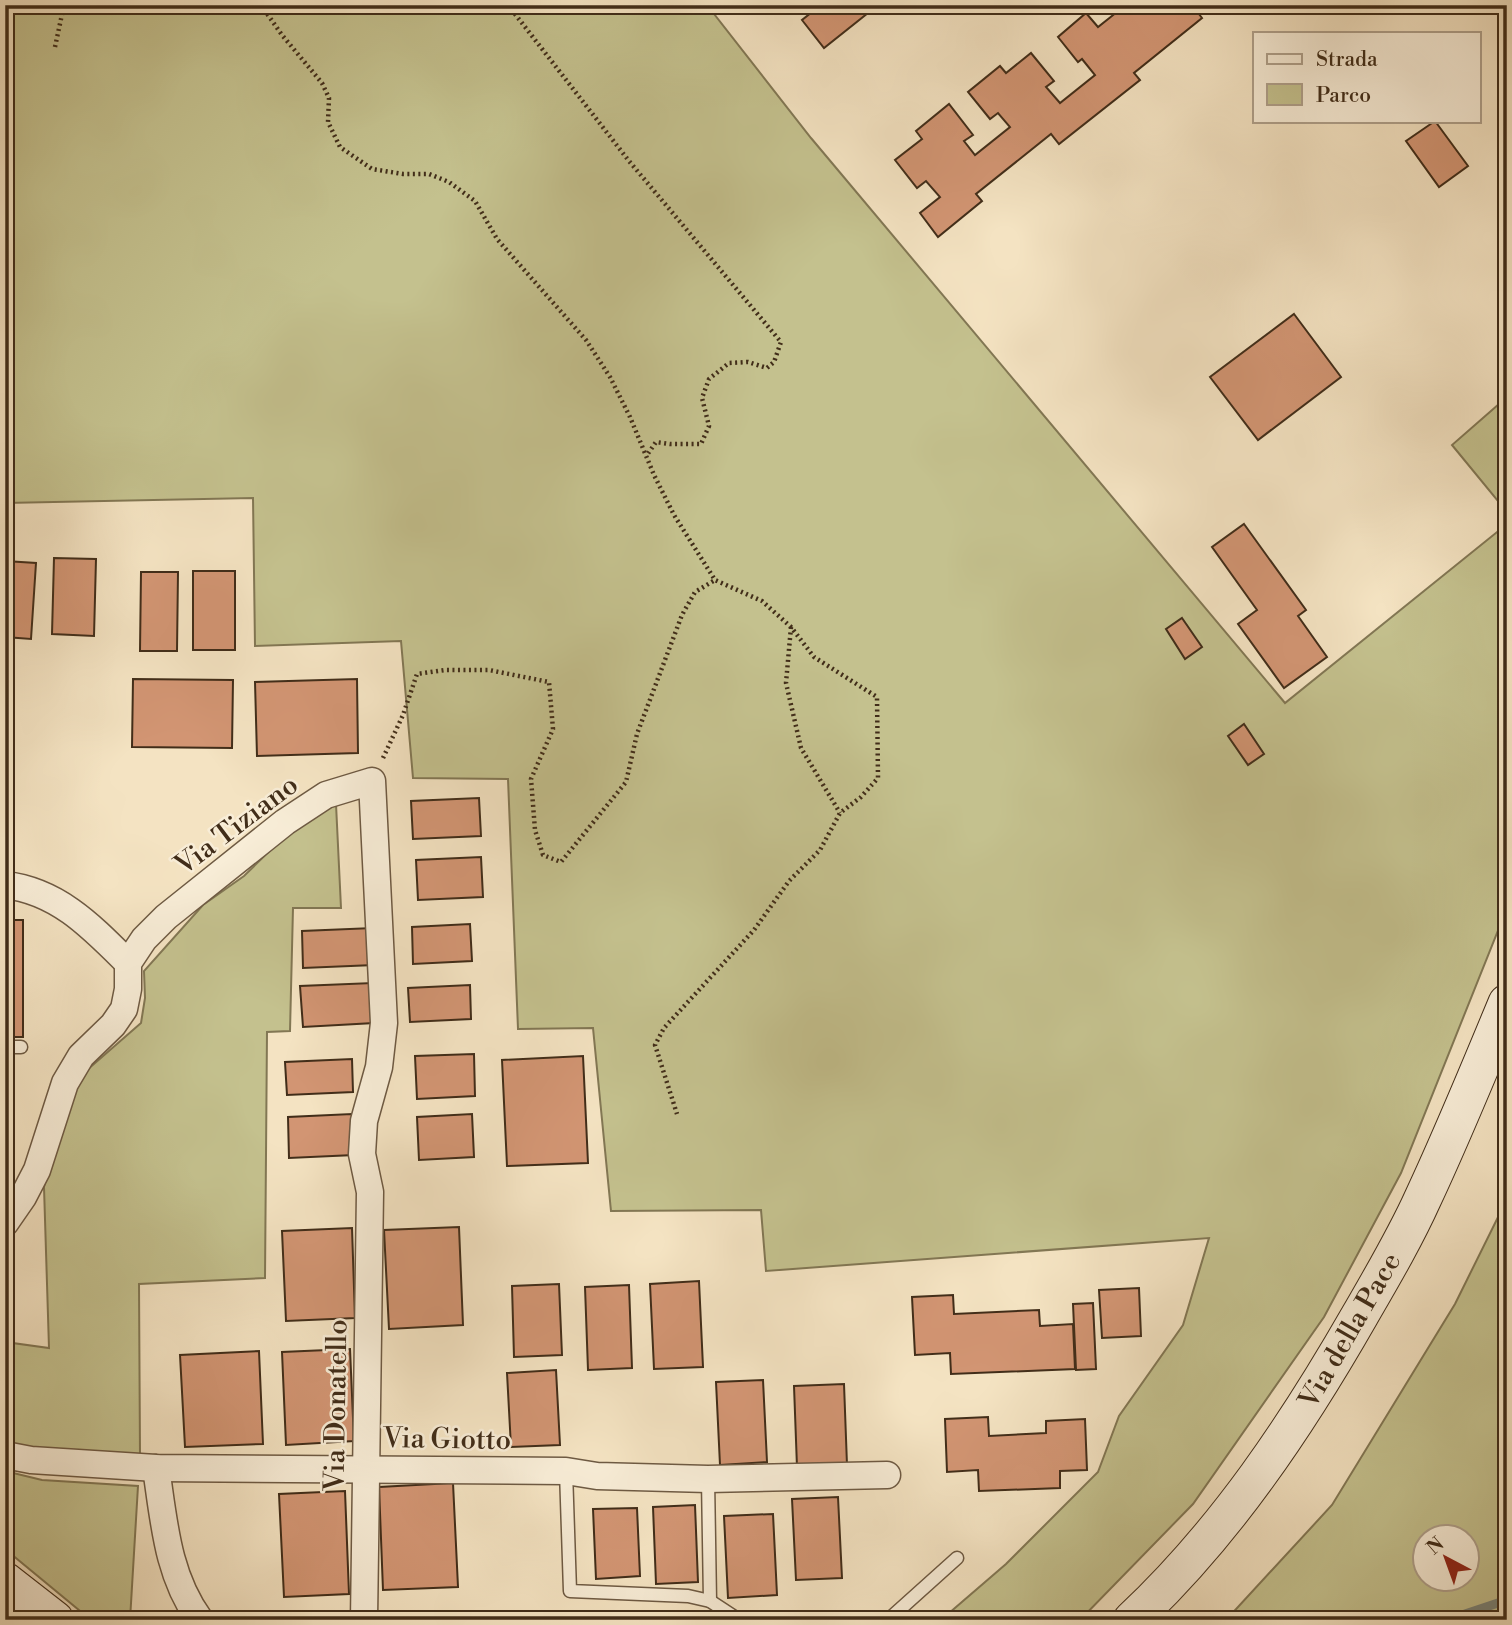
<svg xmlns="http://www.w3.org/2000/svg" width="1512" height="1625" font-family="'Libre Bodoni',serif">
<style>
.green{fill:#c4c18e;stroke:#827754;stroke-width:2;fill-rule:evenodd}
.lines{fill:none;stroke-linecap:round;stroke-linejoin:round}
.stream{stroke:#79837a;stroke-width:9}
.building{fill:#d29573;stroke:#412d19;stroke-width:2}
.lane-casing{stroke:#6e5a43;stroke-width:15}
.street-casing{stroke:#6e5a43;stroke-width:29}
.secondary-casing{stroke:#412d19;stroke-width:39}
.path{stroke:#412d19;stroke-width:4.5;stroke-dasharray:2 3.5;stroke-linecap:butt}
.lane{stroke:#f8edd7;stroke-width:12}
.street{stroke:#f8edd7;stroke-width:26}
.secondary{stroke:#f8edd7;stroke-width:37}
.labels{text-anchor:middle;stroke-width:5;stroke-linejoin:round;paint-order:stroke}
.street-label{font-size:28px;fill:#412d19;stroke:#f8edd7}
</style>
<rect width="100%" height="100%" fill="#f4e3c2"/>
<filter id="stains"><feTurbulence type="fractalNoise" baseFrequency=".00286" numOctaves="4"/><feColorMatrix values="0 0 0 0 .2 0 0 0 0 .09 0 0 0 0 .02 0 0 0 .5 -.17"/></filter>
<radialGradient id="worn" r=".72"><stop offset=".6" stop-color="#630" stop-opacity="0"/><stop offset="1" stop-color="#630" stop-opacity=".3"/></radialGradient>
<g class="green">
<polygon points="5,5 707,5 811,138 1285,703 1507,524 1507,908 1401,1173 1324,1317 1193,1504 1080,1620 941,1620 1006,1564 1098,1472 1119,1416 1183,1325 1209,1238 766,1271 761,1210 611,1211 593,1028 518,1029 508,779 413,778 401,641 255,646 253,498 5,503"/>
<polygon points="1507,397 1507,512 1452,445"/>
<polygon points="336,804 341,908 293,908 290,1031 267,1032 265,1278 139,1284 140,1455 25,1451 5,1442 5,1342 49,1348 44,1187 59,1120 79,1077 141,1023 145,998 144,971 203,905 244,876 290,831"/>
<path d="M1507 1199V1620H1226L1332 1505 1455 1304ZM1424 1538H1466V1580H1424Z"/>
<polygon points="5,1471 42,1480 138,1486 130,1620 91,1620 5,1549"/>
</g>
<g class="lines">
<polyline class="stream" points="1447,1620 1507,1600"/>
</g>
<g class="building">
<polygon points="821,5 878,5 824,48 802,20"/>
<polygon points="1119,5 1192,5 1202,18 1134,73 1140,80 1059,144 1051,134 976,194 982,201 938,237 920,213 940,197 926,181 917,188 895,160 922,139 916,131 949,104 973,135 964,141 975,155 1010,127 998,113 990,119 968,92 1000,66 1006,73 1031,53 1054,81 1046,87 1060,103 1095,75 1082,59 1078,62 1058,37 1086,13 1098,27 1122,8"/>
<polygon points="1435,121 1468,166 1439,187 1406,141"/>
<polygon points="1294,314 1341,377 1258,440 1210,377"/>
<polygon points="1244,524 1306,610 1298,616 1327,657 1284,688 1238,624 1257,610 1212,547"/>
<polygon points="54,558 96,559 94,636 52,634"/>
<polygon points="5,561 36,563 31,639 5,637"/>
<rect x="193" y="571" width="42" height="79"/>
<polygon points="141,572 178,572 177,651 140,651"/>
<polygon points="1182,618 1202,647 1185,659 1166,629"/>
<polygon points="133,679 233,680 232,748 132,747"/>
<polygon points="357,679 358,753 257,756 255,682"/>
<polygon points="1244,724 1264,754 1248,765 1228,736"/>
<polygon points="479,798 481,836 413,839 411,801"/>
<polygon points="481,857 483,897 418,900 416,860"/>
<rect x="5" y="920" width="18" height="117"/>
<polygon points="470,924 472,961 413,964 412,927"/>
<polygon points="373,928 374,965 303,968 302,931"/>
<polygon points="373,983 374,1023 303,1027 300,986"/>
<polygon points="470,985 471,1019 410,1022 408,988"/>
<rect x="5" y="1054" width="7" height="77"/>
<polygon points="474,1054 475,1096 417,1099 415,1056"/>
<polygon points="583,1056 588,1163 507,1166 502,1060"/>
<polygon points="352,1059 353,1092 287,1095 285,1062"/>
<polygon points="352,1114 354,1155 289,1158 288,1117"/>
<polygon points="472,1114 474,1157 419,1160 417,1117"/>
<polygon points="459,1227 463,1325 389,1329 384,1230"/>
<polygon points="352,1228 355,1318 286,1321 282,1231"/>
<polygon points="699,1281 703,1367 654,1369 650,1284"/>
<polygon points="559,1284 562,1355 514,1357 512,1286"/>
<polygon points="629,1285 632,1368 588,1370 585,1287"/>
<polygon points="1139,1288 1141,1336 1102,1338 1099,1290"/>
<polygon points="953,1295 954,1314 1039,1310 1040,1326 1073,1324 1075,1369 951,1374 950,1353 915,1355 912,1297"/>
<polygon points="1093,1303 1096,1369 1076,1370 1073,1304"/>
<polygon points="350,1349 354,1441 286,1445 282,1352"/>
<polygon points="259,1351 263,1444 185,1447 180,1355"/>
<polygon points="556,1370 560,1445 511,1447 507,1373"/>
<polygon points="763,1380 767,1462 720,1465 716,1382"/>
<polygon points="844,1384 847,1465 797,1467 794,1386"/>
<polygon points="988,1417 989,1436 1046,1433 1046,1421 1085,1419 1087,1470 1060,1471 1060,1488 979,1491 978,1470 947,1472 945,1419"/>
<polygon points="453,1483 458,1587 383,1590 379,1487"/>
<polygon points="345,1491 349,1594 284,1597 279,1494"/>
<polygon points="838,1497 842,1578 796,1580 792,1499"/>
<polygon points="695,1505 698,1582 656,1584 653,1507"/>
<polygon points="637,1508 640,1576 596,1579 593,1509"/>
<polygon points="773,1514 777,1595 728,1598 724,1516"/>
<polygon points="558,1612 558,1620 453,1620 453,1614"/>
</g>
<g class="lines">
<defs>
<g id="lane">
<polyline points="5,1047 21,1047"/>
<polyline points="566,1471 570,1591 688,1596 710,1601 739,1620"/>
<polyline points="708,1479 710,1601"/>
<polyline points="888,1620 957,1558"/>
</g>
<g id="street">
<path d="M5 885C58 891 92 927 128 963"/>
<polyline points="5,1223 23,1197 37,1170 65,1083 81,1056 113,1025 124,1009 128,989 128,963 144,939 166,917 285,822 326,795 372,781 384,1023 379,1067 364,1121 362,1154 370,1192 364,1620"/>
<polyline points="5,1455 31,1460 156,1468 566,1471 597,1476 708,1479 887,1475"/>
<path d="M156 1468C164 1521 167 1575 200 1620"/>
</g>
<g id="secondary">
<polyline points="5,1581 55,1620"/>
<path d="M1132 1620C1225 1533 1297 1425 1360 1315 1382 1277 1405 1238 1423 1198 1453 1134 1480 1068 1507 1003"/>
</g>
</defs>
<use href="#lane" class="lane-casing"/>
<use href="#street" class="street-casing"/>
<use href="#secondary" class="secondary-casing"/>
<g class="path">
<polyline points="261,5 282,35 322,83 329,98 328,122 340,147 372,169 403,174 429,174 449,182 475,201 497,239 586,340 610,377 630,417 654,475 674,515 715,580 762,601 791,627 814,657 877,697 878,778 861,797 840,813 820,850 789,881 754,930 664,1028 655,1045 677,1114"/>
<polyline points="508,5 629,161 781,342 774,362 767,368 748,362 729,363 709,379 702,398 709,426 701,444 670,444 656,442 647,455"/>
<polyline points="55,47 64,5"/>
<polyline points="791,627 786,683 801,748 840,813"/>
<polyline points="383,758 403,715 417,674 445,670 489,670 549,682 553,729 531,779 535,830 543,855 561,862 626,782 637,734 682,615 695,592 715,580"/>
<polyline points="1479,1620 1507,1610"/>
</g>
<use href="#lane" class="lane"/>
<use href="#street" class="street"/>
<use href="#secondary" class="secondary"/>
</g>
<g class="labels">
<g class="street-label">
<text transform="translate(236 824) rotate(-37)" y="10">Via Tiziano</text>
<text transform="translate(1349 1330) rotate(-60)" y="10">Via della Pace</text>
<text transform="translate(335 1405) rotate(-89)" y="10">Via Donatello</text>
<text transform="translate(447 1438) rotate(1)" y="10">Via Giotto</text>
</g>
</g>
<rect width="1512" height="1625" fill="none" stroke="#f4e3c2" stroke-width="28"/>
<rect x="7" y="7" width="1498" height="1611" fill="none" stroke="#412d19" stroke-width="3.5"/>
<rect x="14" y="14" width="1484" height="1597" fill="none" stroke="#412d19" stroke-width="2"/>
<rect x="1253" y="32" width="228" height="91" fill="#f8edd7" stroke="#afa08b" stroke-width="2"/>
<rect x="1267" y="54" width="35" height="10" fill="#f8edd7" stroke="#afa08b" stroke-width="2"/>
<text x="1316" y="66" font-size="21" fill="#412d19">Strada</text>
<rect x="1267" y="84" width="35" height="21" fill="#c4c18e" stroke="#afa08b" stroke-width="2"/>
<text x="1316" y="102" font-size="21" fill="#412d19">Parco</text>
<g transform="translate(1446 1558) rotate(319)"><circle r="33" fill="#f8edd7" stroke="#afa08b" stroke-width="2"/>
<path d="M0-5L12 26L0 18L-12 26Z" fill="#8f2418"/>
<text y="-10" font-size="19" font-weight="bold" text-anchor="middle" fill="#412d19">N</text>
</g>
<rect width="100%" height="100%" filter="url(#stains)"/>
<rect width="100%" height="100%" fill="url(#worn)"/>
</svg>
